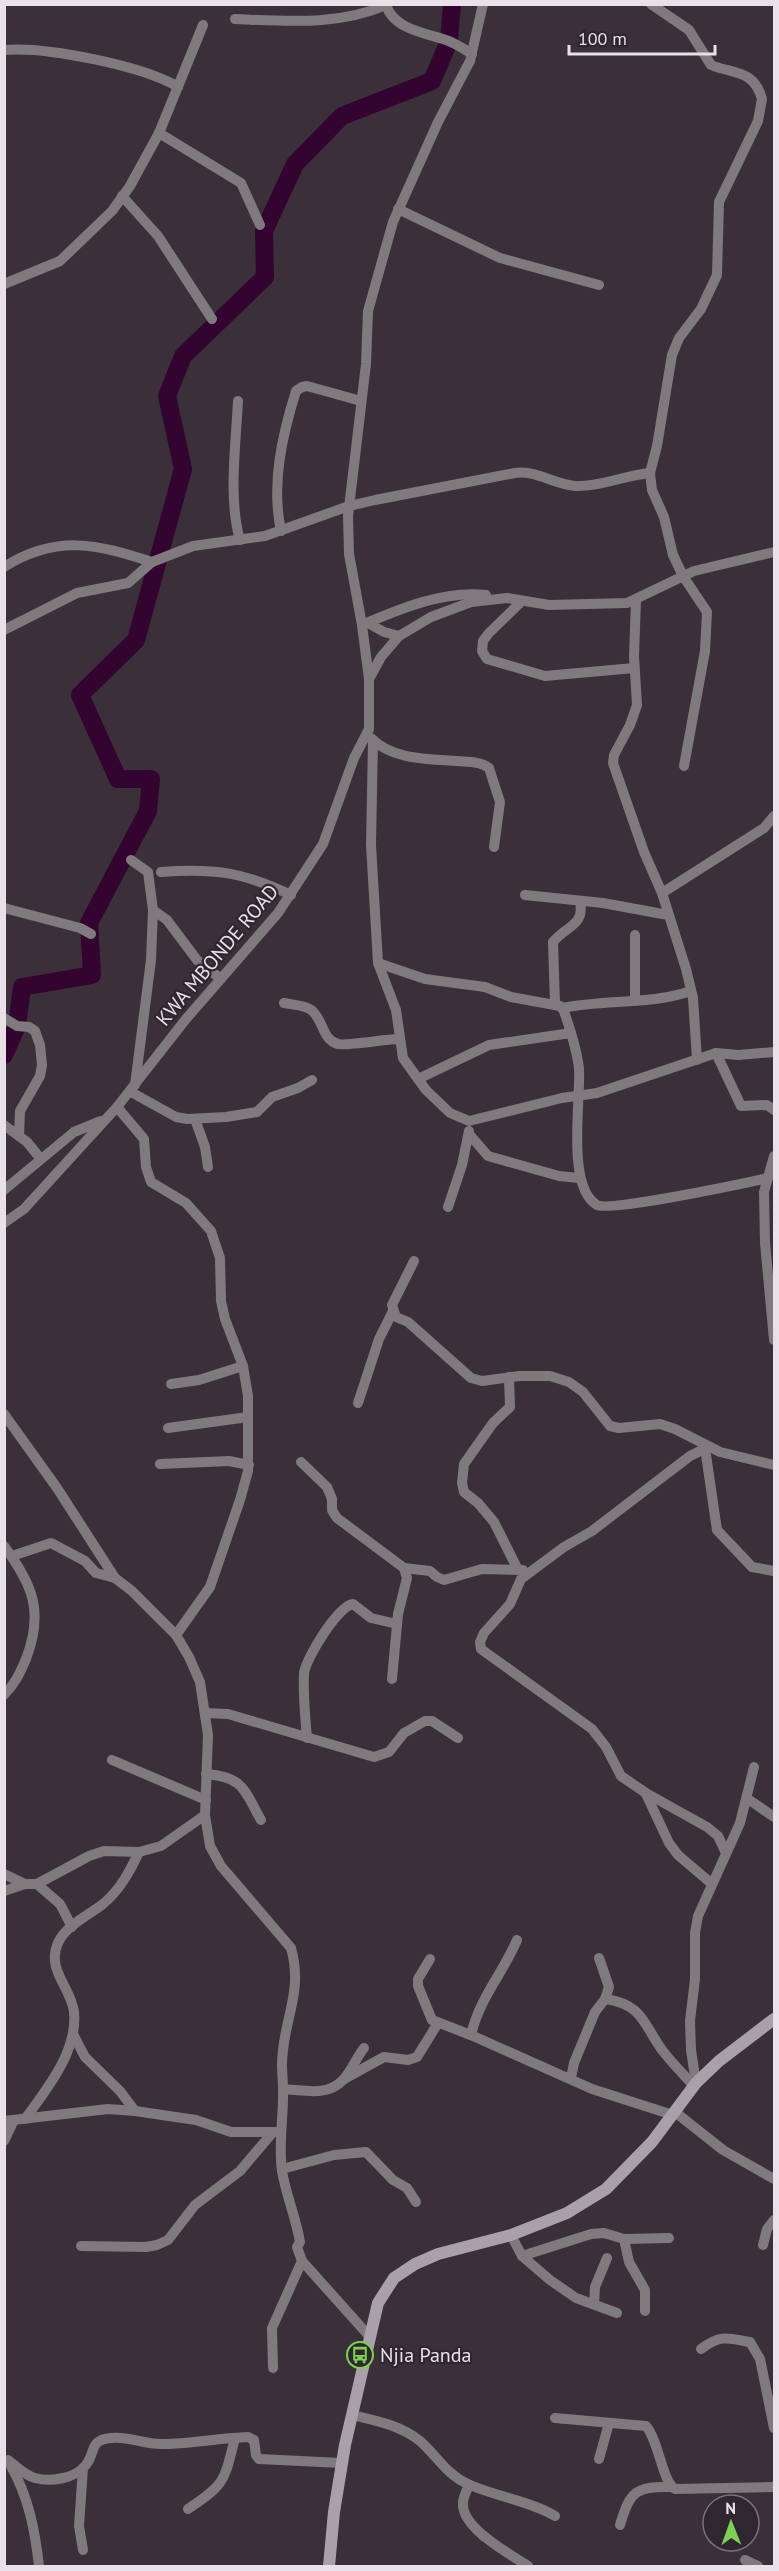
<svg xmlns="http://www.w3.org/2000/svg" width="779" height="2571" font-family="'PT Sans',sans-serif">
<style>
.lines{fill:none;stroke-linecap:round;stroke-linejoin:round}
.river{stroke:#32042f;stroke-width:18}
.street{stroke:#7f7a7e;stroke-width:10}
.secondary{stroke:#aaa1a8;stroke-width:12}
.labels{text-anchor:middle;stroke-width:4.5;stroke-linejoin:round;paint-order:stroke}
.street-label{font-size:20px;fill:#e8e1e7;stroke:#30262f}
.poi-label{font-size:20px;fill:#e8e1e7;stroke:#30262f;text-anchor:start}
</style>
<rect width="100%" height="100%" fill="#3b3039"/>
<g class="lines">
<polyline class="river" points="4,1055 17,1026 22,987 92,975 89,923 148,811 151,779 118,779 80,695 136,640 183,469 167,396 183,356 265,277 264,231 295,164 342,116 432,81 449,41 452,4"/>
<g class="street">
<path d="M386 4C392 29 426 33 446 40 455 43 464 49 472 54"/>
<path d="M651 4 689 30 711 65C732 74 754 69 762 99L758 121 719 202 717 275 701 309 679 338 672 355 657 446 650 473 652 490 664 517 673 555 683 576 707 612 705 651 684 766"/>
<path d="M235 19C285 21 339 26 386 5"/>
<path d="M4 50C45 46 144 66 178 87"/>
<polyline points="159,133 241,183 260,225"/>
<polyline points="122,196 158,236 212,319"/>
<polyline points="398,209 500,258 599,285"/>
<polyline points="4,284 60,261 112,211 130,186 159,133 203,25"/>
<path d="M238 401C236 443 228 499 240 540"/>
<path d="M281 531C271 484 282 436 296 391L302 387 307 386 361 401"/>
<path d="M4 567C56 534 98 544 152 562L193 546 265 536 349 506 375 500 515 473C535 470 554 484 575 486 600 487 626 475 650 473"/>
<polyline points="636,600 634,656 637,705 630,725 614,755 613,763 644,852 662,893 686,969 693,998 697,1060"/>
<polyline points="522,601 489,633 483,641 482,651 487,659 545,676 634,668"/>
<polyline points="368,623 384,632 399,636"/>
<path d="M362 625C399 609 445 590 486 595"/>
<polyline points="4,630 77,593 128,583 152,562"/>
<polyline points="369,679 381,657 399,636 431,617 471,602 507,598 549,605 627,603 694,571 774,552"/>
<path d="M371 738C392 760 429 759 457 761 468 762 480 761 489 768L500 802 494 847"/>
<polyline points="373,741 371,845 378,963 396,1010 403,1058 426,1090 450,1113 469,1121 562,1098 597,1093 716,1053 738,1055 774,1052"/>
<polyline points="131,860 148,872 153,910 151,960 135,1085"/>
<path d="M161 872C214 868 243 872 291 895"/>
<polyline points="662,893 764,828 774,816"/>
<polyline points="525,895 603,903 668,915"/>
<polyline points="4,908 80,928 91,934"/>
<polyline points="153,910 167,920 197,960 221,979"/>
<polyline points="635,935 635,1001"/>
<path d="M378 963 425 979 485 987 511 997 560 1006 564 1011C570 1030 577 1048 579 1069 581 1100 566 1187 597 1205 609 1212 746 1183 768 1178"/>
<path d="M284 1003C294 1005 309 1005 315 1014 323 1023 324 1041 338 1044 344 1046 388 1039 399 1039"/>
<path d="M555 1004 553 942C567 925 585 926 580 901"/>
<path d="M562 1008C605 999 650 1005 691 991"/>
<polyline points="4,1018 17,1026 29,1027 35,1031 40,1045 42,1065 40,1076 20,1111 19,1136"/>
<polyline points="716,1053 741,1106 767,1105 774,1110"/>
<polyline points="418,1079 489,1045 571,1033"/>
<polyline points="131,1092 176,1117 187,1119 226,1117 257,1112 272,1097 298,1088 312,1080"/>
<polyline points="117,1107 144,1139 146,1167 151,1182 186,1203 211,1231 220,1258 221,1301 225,1319 243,1366 248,1396 248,1471 240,1500 210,1587 176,1635"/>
<polyline points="195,1119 205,1147 208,1167"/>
<polyline points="4,1125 27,1142 40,1158"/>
<polyline points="469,1134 488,1156 559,1176 579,1178"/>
<polyline points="774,1156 764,1192 765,1243 774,1340"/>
<polyline points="4,1190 74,1132 101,1121"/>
<polyline points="448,1207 462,1165 469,1131"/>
<polyline points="4,1223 24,1209 117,1107 186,1019 278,913 323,844 354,758 369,729 369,679 362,625 349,554 348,516 366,364 368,311 393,222 438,122 470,61 483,4"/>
<polyline points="414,1261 392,1305 396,1317 408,1322 471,1378 482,1381 519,1376 550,1376 569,1382 583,1392 610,1426 619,1428 660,1424 675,1429 720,1452 774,1465"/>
<polyline points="509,1377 510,1407 493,1423 464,1464 462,1483 464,1492 478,1503 494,1522 518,1570"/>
<polyline points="171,1384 199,1380 243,1366"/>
<polyline points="358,1403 379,1339 393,1311"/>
<path d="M4 1414 57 1488 115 1578 132 1591 176 1635 189 1657 200 1682 208 1735 205 1815 210 1846 221 1866 291 1948C304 1994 282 2021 282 2065 282 2073 283 2081 283 2088 284 2116 278 2143 282 2171 286 2195 296 2218 300 2242L297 2247 302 2261 370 2337"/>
<polyline points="168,1428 248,1417"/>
<polyline points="708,1447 690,1456 592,1531 564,1547 521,1579 510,1604 484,1633 480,1642 481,1649 492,1657 592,1729 606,1747 621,1776 646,1793 707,1827 718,1836 726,1853"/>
<polyline points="705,1448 717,1530 752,1567 774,1571"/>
<polyline points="301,1462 327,1487 332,1499 332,1510 337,1518 404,1568 407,1578 398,1614 392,1679"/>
<polyline points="160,1464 229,1461 249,1465"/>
<path d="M4 1546C33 1585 44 1612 26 1659 20 1673 15 1684 4 1695"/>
<polyline points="12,1556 51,1543 85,1561 96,1573 115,1578"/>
<polyline points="404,1568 430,1571 437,1577 444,1580 482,1569 523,1570"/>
<polyline points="205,1713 228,1714 374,1757 389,1752 404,1733 425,1721 432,1721 458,1738"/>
<path d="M307 1738C305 1717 303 1694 304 1673 306 1658 338 1606 353 1604L371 1618 397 1624"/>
<polyline points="112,1760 206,1800"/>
<path d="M206 1774C244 1777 244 1790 261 1820"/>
<polyline points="646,1794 669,1843 678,1855 712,1884"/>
<polyline points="748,1799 774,1817"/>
<polyline points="4,1874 25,1884 37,1884 89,1856 104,1851 139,1852 161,1846 205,1815"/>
<polyline points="37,1884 60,1904 72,1927"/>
<polyline points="4,1891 25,1884"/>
<polyline points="430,1959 418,1979 418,1986 432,2020 473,2036 592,2089 673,2115"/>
<path d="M605 1999C642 2004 643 2023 662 2050 672 2063 683 2074 694 2086"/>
<polyline points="73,2034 85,2057 120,2091 135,2111"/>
<path d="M471 2035C479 1999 503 1973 517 1940"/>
<polyline points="571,2078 574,2063 595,2012 605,1999 609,1987 599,1958"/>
<polyline points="344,2079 384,2057 408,2060 417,2057 438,2023"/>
<polyline points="696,2083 691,2050 690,2021 695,1979 695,1933 698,1916 740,1823 754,1767"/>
<path d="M283 2089C304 2090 327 2097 343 2080 351 2072 356 2058 364 2048"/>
<polyline points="675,2112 723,2150 774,2179"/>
<path d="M25 2119C47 2089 78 2051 74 2012 71 1987 46 1970 58 1943 65 1926 89 1915 103 1904 120 1890 130 1871 139 1852"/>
<polyline points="4,2121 108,2109 135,2111 196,2120 231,2132 280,2132"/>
<polyline points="4,2141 14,2120"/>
<polyline points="282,2169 334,2155 366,2152 393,2180 407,2188 416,2202"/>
<polyline points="511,2235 522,2256 550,2280 576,2298 617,2313"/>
<polyline points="624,2239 629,2262 645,2290 645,2311"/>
<polyline points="763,2245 767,2229 774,2220"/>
<polyline points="81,2246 146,2247 157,2245 168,2240 195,2205 240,2171 273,2132"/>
<polyline points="522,2256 591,2234 604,2233 624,2239 669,2238"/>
<polyline points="594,2304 595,2287 607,2258"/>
<path d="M701 2349C721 2334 727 2338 750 2342L760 2359 774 2428"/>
<polyline points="273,2368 272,2328 302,2261"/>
<path d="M352 2415C377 2421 400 2425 420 2441 437 2456 447 2475 468 2484 494 2496 533 2502 555 2516"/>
<path d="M555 2418 646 2426C659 2441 662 2481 675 2489L774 2487"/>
<polyline points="599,2459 609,2423"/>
<path d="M8 2460C16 2466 24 2475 35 2478 51 2482 75 2479 86 2465 96 2452 89 2440 111 2438 128 2436 144 2444 161 2444 190 2444 219 2438 248 2437L254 2440 256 2455 259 2459 342 2463"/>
<path d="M11 2466C29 2498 35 2531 39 2566"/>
<path d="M469 2485C467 2490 463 2497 463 2503 461 2528 510 2554 528 2566"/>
<path d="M188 2509C226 2484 224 2481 235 2438"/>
<path d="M620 2525C630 2492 635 2486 671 2487"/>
<polyline points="83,2550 79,2526 83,2468"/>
<polyline points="745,2560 758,2566"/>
</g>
<polyline class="secondary" points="329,2566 334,2512 345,2445 378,2303 394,2278 415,2264 438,2254 511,2235 567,2213 606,2189 652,2142 696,2083 719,2061 774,2019"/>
</g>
<defs>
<symbol id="bus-ring" viewBox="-11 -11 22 22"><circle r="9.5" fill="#30262f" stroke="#7bd155" stroke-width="1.5"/><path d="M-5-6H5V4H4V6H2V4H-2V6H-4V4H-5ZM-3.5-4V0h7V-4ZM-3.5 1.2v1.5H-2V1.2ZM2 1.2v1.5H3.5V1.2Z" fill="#7bd155"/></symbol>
</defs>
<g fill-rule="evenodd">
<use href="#bus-ring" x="345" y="2340" width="30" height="30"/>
</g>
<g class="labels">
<g class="street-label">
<text transform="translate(217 955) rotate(-50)" y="7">KWA MBONDE ROAD</text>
</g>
<g class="poi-label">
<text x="380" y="2362">Njia Panda</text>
</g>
</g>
<rect width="779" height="2571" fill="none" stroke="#e8e1e7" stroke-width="12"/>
<g transform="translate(731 2523) rotate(359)"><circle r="28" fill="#30262f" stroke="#7a7179" stroke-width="1.5"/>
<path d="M0-4.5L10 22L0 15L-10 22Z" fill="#7bd155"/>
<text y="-9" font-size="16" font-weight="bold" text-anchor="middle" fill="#e8e1e7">N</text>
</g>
<path d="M569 45v9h146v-9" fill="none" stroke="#e8e1e7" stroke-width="3"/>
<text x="578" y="45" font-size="18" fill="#e8e1e7" stroke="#30262f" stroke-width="4.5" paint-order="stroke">100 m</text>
</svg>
